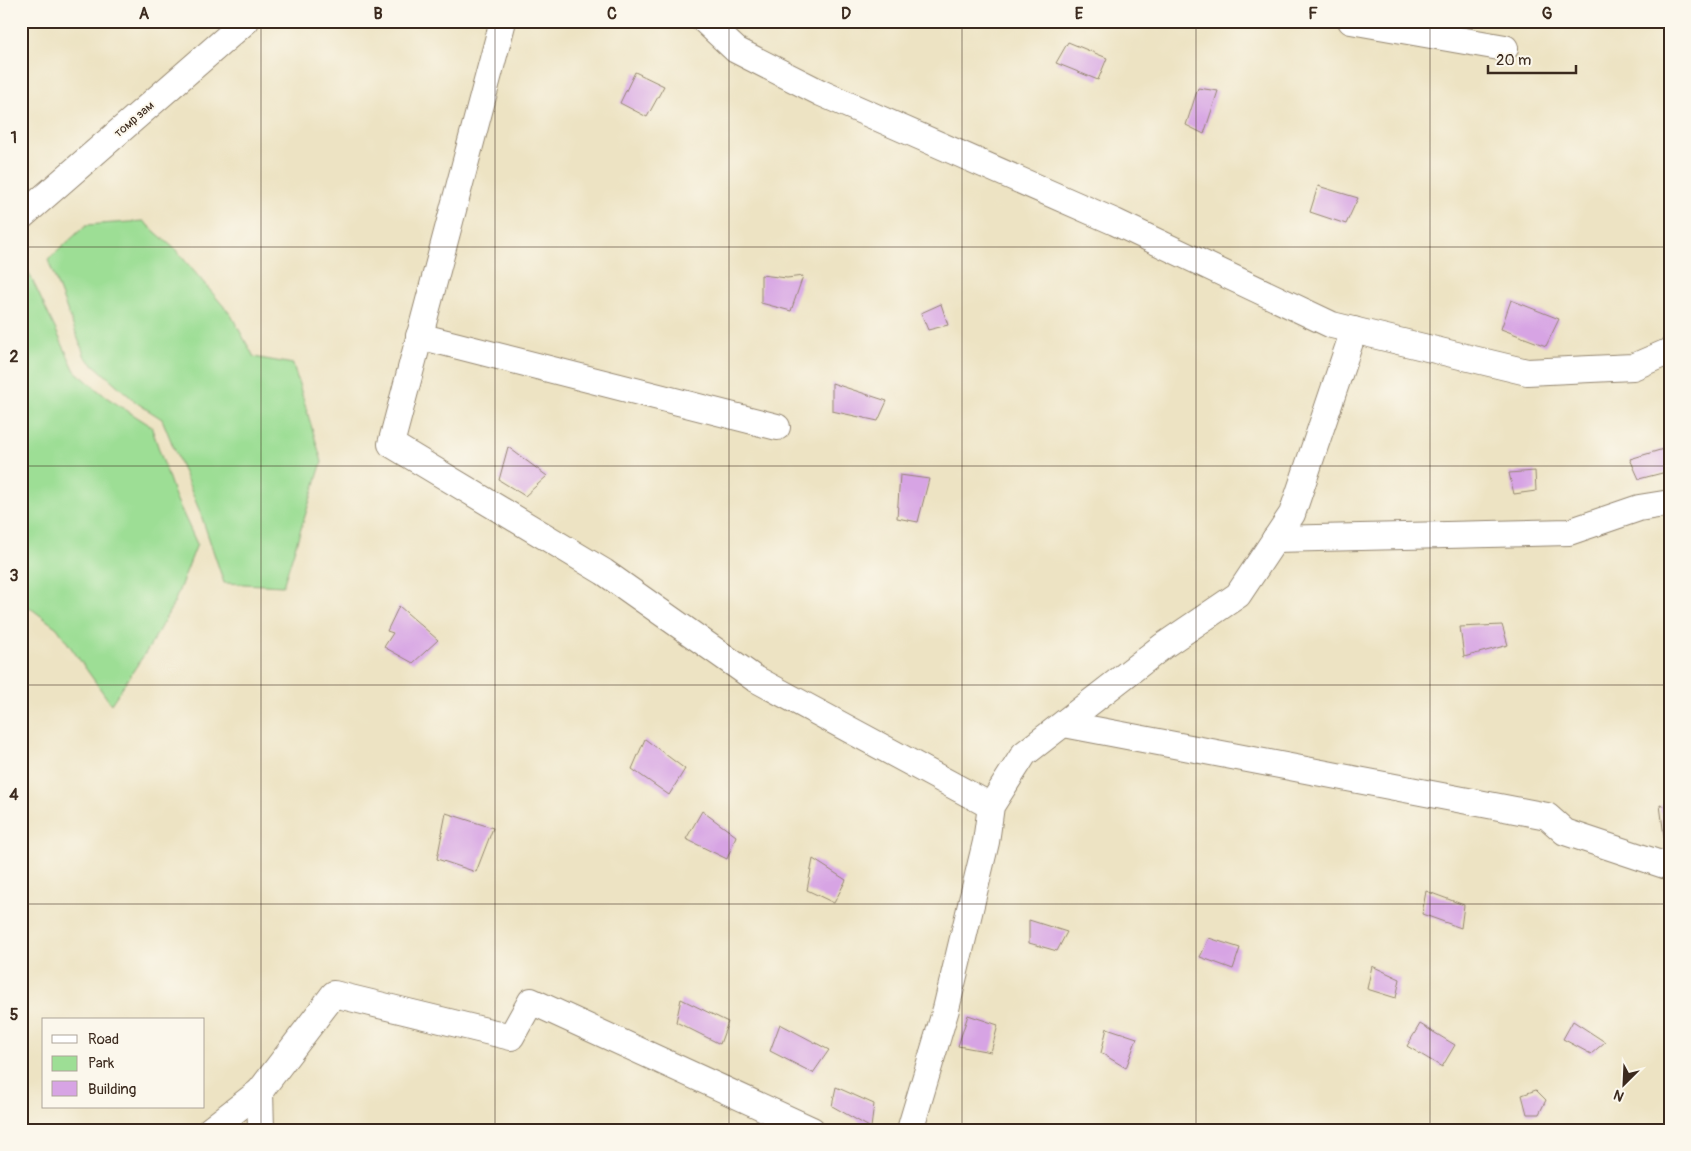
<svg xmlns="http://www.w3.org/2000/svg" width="1691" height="1151" font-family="Pangolin,sans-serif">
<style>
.green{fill:#9dde95;stroke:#6c845a}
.building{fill:#d7a4e4}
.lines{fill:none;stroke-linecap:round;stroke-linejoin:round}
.street-casing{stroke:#948670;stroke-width:28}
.street{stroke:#fff;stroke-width:26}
.grid{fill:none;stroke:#3b2a1e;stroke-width:1;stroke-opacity:0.55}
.labels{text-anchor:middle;stroke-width:4;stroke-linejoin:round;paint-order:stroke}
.street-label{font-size:12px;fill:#3b2a1e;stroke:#fbf7ec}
.neatline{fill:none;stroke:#3b2a1e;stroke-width:2}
.grid-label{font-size:16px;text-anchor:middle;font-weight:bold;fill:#3b2a1e}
</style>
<rect width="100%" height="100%" fill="#fbf7ec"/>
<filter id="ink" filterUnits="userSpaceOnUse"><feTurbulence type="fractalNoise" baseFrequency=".02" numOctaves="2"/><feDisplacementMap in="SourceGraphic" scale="10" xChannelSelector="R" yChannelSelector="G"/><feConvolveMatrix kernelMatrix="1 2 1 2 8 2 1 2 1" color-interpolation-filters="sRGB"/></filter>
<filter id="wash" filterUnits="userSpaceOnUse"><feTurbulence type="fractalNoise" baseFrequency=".0096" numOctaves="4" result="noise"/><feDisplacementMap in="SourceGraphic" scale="20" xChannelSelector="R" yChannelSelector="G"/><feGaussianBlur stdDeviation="1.12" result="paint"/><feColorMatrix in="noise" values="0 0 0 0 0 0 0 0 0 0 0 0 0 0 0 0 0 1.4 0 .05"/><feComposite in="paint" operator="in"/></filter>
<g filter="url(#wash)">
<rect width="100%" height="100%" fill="#ede3c3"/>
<g class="green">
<polygon points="143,221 176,250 231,315 254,357 293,364 322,462 283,586 224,583 200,512 162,419 137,403 85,357 48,260 86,225"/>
<polygon points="28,271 75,371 106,397 151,426 175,496 197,544 174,603 150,646 111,704 57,628 21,601 21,281"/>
</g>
<g id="blocks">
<g class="building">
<polygon points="1068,42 1107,58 1098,80 1056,63"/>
<polygon points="635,72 664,86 647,117 620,103"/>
<polygon points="1198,88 1218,91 1204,134 1186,125"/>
<polygon points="1318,186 1358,198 1346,224 1310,212"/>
<polygon points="761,275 787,278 803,276 791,311 761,303"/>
<polygon points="1511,300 1559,319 1546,346 1501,329"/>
<polygon points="941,304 948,325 928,330 921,313"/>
<polygon points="832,383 887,401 878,421 832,411"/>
<polygon points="508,447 547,476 525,496 499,480"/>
<polygon points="1670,447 1670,471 1639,479 1630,459"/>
<polygon points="1535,471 1536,491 1514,494 1509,473"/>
<polygon points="900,475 929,479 918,522 897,518"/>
<polygon points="399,606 438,640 413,663 384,647 393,633 387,631"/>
<polygon points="1502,625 1508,645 1464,657 1460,627"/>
<polygon points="645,739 685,769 669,795 632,769"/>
<polygon points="1660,805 1670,808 1670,844 1665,844"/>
<polygon points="702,811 736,836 727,859 686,839"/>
<polygon points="446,813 493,828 476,872 437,859"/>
<polygon points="813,859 846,880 834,903 807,890"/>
<polygon points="1426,891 1464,905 1461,928 1422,914"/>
<polygon points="1029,920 1067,932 1057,951 1029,943"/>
<polygon points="1209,938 1240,948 1233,969 1200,957"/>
<polygon points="1372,966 1400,979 1396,998 1367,989"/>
<polygon points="681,999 728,1022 720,1044 676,1022"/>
<polygon points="968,1015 998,1025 991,1052 958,1046"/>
<polygon points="1573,1021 1605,1042 1591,1054 1563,1039"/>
<polygon points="780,1024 829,1050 813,1073 770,1051"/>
<polygon points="1420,1024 1455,1045 1442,1067 1407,1046"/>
<polygon points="1107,1028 1137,1038 1126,1068 1101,1053"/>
<polygon points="836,1087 874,1104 871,1128 832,1106"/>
<polygon points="1536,1090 1546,1100 1539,1114 1527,1114 1522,1095"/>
</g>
</g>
</g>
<g filter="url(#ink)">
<use href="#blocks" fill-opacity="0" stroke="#948670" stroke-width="1"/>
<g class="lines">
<defs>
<g id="street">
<polyline points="503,21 391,444 604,572 754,678 991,806"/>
<polyline points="705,21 736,50 821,93 1115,222 1332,325 1527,372 1633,367 1670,351"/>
<polyline points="1351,21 1505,48"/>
<polyline points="21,217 246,21"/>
<polyline points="419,336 777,427"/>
<polyline points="1275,539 1569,532 1639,508 1670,503"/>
<polyline points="1064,724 1547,816 1565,832 1670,867"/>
<polyline points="260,1091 261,1130"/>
<polyline points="210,1130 260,1091 334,994 511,1037 531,1001 812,1130"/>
<polyline points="910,1130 946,1009 986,842 991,806 1024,754 1163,646 1238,595 1292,514 1354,330"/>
</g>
</defs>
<use href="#street" class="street-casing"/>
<use href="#street" class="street"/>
</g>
</g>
<path class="grid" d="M261 21V1130M495 21V1130M729 21V1130M962 21V1130M1196 21V1130M1430 21V1130M21 247H1670M21 466H1670M21 685H1670M21 904H1670"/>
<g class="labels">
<g class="street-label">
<text transform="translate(134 119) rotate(-41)" y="4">томр зам</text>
</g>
</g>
<rect width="1691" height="1151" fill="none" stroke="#fbf7ec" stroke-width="55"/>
<rect x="42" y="1018" width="162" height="90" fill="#fbf7ec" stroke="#aea59a"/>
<rect x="52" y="1035" width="25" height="8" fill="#ffffff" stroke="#aea59a"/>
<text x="88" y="1044" font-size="15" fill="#3b2a1e">Road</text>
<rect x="52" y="1056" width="25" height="15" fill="#9dde95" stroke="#aea59a"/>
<text x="88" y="1068" font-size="15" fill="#3b2a1e">Park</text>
<rect x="52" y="1081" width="25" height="15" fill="#d7a4e4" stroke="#aea59a"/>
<text x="88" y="1094" font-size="15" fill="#3b2a1e">Building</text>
<g transform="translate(1624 1084) rotate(204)" stroke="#fbf7ec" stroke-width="4" paint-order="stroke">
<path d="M0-4L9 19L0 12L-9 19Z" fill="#3b2a1e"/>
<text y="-8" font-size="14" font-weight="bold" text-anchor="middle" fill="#3b2a1e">N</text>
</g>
<path d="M1488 65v8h88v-8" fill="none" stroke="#3b2a1e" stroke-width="2.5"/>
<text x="1496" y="65" font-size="15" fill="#3b2a1e" stroke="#fbf7ec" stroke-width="4" paint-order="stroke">20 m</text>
<rect x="28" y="28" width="1636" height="1096" class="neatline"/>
<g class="grid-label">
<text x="144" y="19">A</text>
<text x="378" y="19">B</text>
<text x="612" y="19">C</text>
<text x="846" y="19">D</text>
<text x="1079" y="19">E</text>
<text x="1313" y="19">F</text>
<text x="1547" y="19">G</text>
<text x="14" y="143">1</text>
<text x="14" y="362">2</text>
<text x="14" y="581">3</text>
<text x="14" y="800">4</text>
<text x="14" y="1020">5</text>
</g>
</svg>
